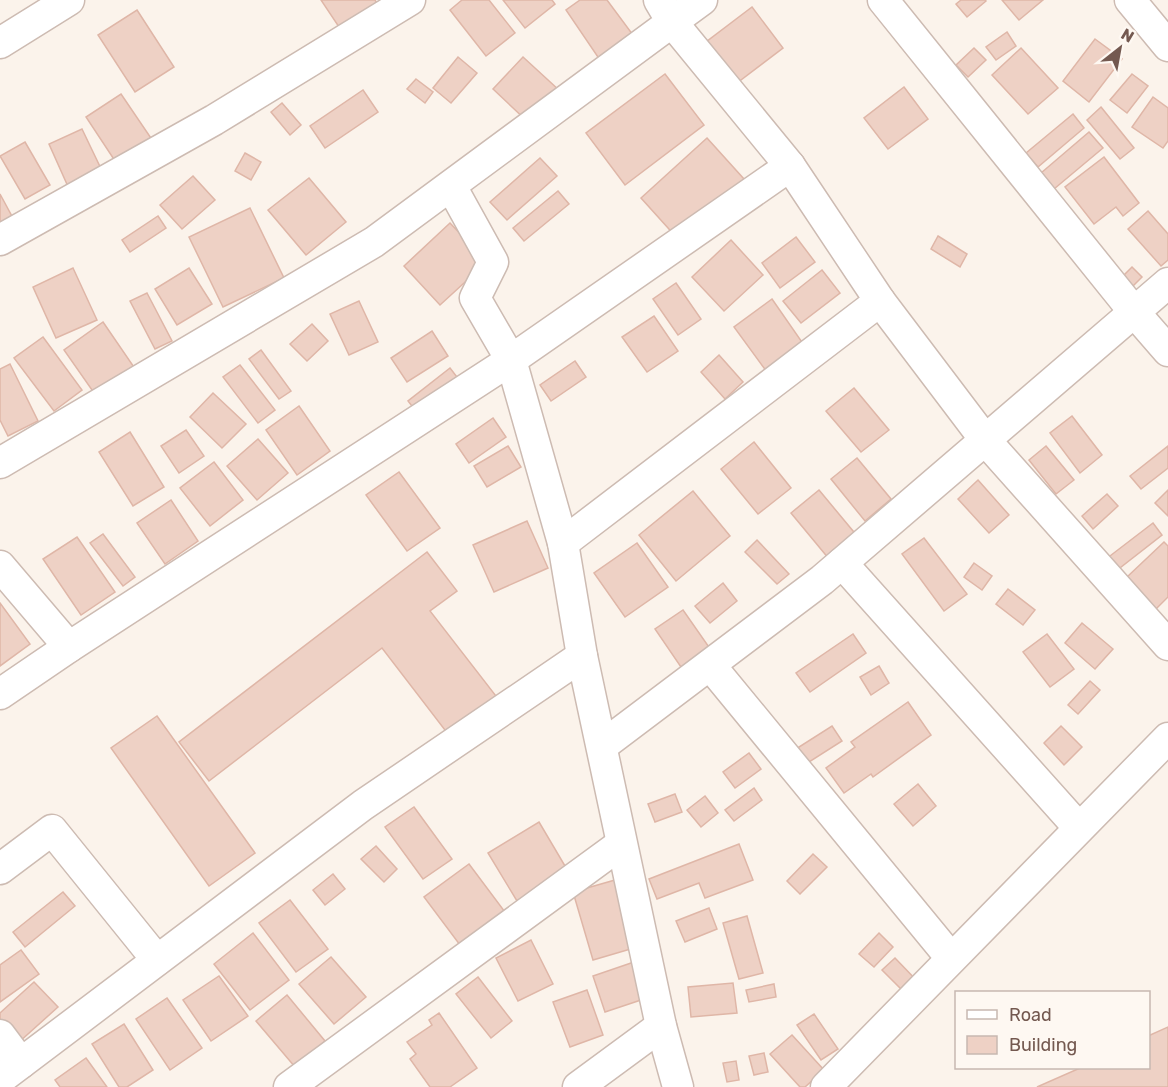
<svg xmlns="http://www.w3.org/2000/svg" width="1168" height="1087" font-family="Rubik,sans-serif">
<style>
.building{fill:#eed1c5;stroke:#dfb6a7;stroke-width:1.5}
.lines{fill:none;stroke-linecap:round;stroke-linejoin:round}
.street-casing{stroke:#cdbbb2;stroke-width:33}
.street{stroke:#fff;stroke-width:30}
</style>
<rect width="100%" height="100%" fill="#fbf3eb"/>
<g class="building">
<polygon points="321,0 375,0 378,5 341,30"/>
<polygon points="462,0 489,0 515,33 486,56 450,10"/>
<polygon points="503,0 552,0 555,4 525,28"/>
<polygon points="580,0 607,0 636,39 602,63 566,10"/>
<polygon points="961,0 985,0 986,1 967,17 956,4"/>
<polygon points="1002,0 1043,0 1019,20"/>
<polygon points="752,7 783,48 737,83 706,42"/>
<polygon points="137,10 174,67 135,92 98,35"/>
<polygon points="1007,32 1016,46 996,60 986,47"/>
<polygon points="1095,39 1122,59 1089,102 1063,81"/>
<polygon points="974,48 986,60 968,77 956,65"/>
<polygon points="1021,48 1058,88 1028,114 992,75"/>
<polygon points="458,57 477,73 451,103 433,88"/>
<polygon points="523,57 560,91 529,123 493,89"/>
<polygon points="665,74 704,125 625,185 586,133"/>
<polygon points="1132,74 1148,86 1127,113 1110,100"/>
<polygon points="416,79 433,92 425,103 407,89"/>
<polygon points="904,87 928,119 888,149 864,118"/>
<polygon points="363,90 378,112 325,148 310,126"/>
<polygon points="121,94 155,144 119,167 86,117"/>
<polygon points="1153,97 1168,108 1168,141 1163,148 1132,127"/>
<polygon points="282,103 301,125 290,135 271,112"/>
<polygon points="1101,107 1134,148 1120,159 1087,120"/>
<polygon points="1073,114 1084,128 1038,167 1026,153"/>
<polygon points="82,129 104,175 70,191 49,144"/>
<polygon points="1089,132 1103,148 1054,189 1041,173"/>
<polygon points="707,138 744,179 677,238 641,198"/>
<polygon points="25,142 50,185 25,199 0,156"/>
<polygon points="245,153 261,162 251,180 235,171"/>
<polygon points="1104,157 1139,203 1123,216 1116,207 1094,224 1065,187"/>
<polygon points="540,158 557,176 507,220 490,202"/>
<polygon points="193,176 215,200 182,229 160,205"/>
<polygon points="309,178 346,222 306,255 268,210"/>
<polygon points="558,191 569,204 524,241 513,228"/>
<polygon points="0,194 14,220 0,228"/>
<polygon points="250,208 284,278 223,307 189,237"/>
<polygon points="1148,211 1168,234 1168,260 1161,266 1128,229"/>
<polygon points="158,216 166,228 130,252 122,240"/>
<polygon points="450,223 487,262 440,305 404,266"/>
<polygon points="938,236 967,254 960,267 931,249"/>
<polygon points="796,237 815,262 780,288 762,263"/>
<polygon points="731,240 763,275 724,311 692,277"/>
<polygon points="1132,267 1142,277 1130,289 1120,279"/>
<polygon points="73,268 97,320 56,338 33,287"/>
<polygon points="189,268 212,304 177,325 155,289"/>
<polygon points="822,270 840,293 801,323 783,301"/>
<polygon points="676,283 701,319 678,335 653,299"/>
<polygon points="147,293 172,341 155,349 130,301"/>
<polygon points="772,299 804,345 767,372 734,327"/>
<polygon points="359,301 378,342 349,355 330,314"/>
<polygon points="654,316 678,351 647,372 622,337"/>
<polygon points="103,322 138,373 99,400 64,350"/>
<polygon points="312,324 328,341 307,361 290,344"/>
<polygon points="432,331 448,356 407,382 391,358"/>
<polygon points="43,337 82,390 54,411 14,358"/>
<polygon points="261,350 291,391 279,399 249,359"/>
<polygon points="719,355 743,382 725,399 701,372"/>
<polygon points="575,361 586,377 551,401 540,385"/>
<polygon points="10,364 38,421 8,436 0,420 0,369"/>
<polygon points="240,365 275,410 258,423 223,377"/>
<polygon points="450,368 457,377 415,410 408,401"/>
<polygon points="854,388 889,430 861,452 826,411"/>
<polygon points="213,393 246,424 222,448 190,417"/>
<polygon points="299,406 330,451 297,475 266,430"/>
<polygon points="1072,416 1102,455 1080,473 1050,433"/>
<polygon points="493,418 506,437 469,463 456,444"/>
<polygon points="186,430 204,456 179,473 161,446"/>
<polygon points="130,432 164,487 133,506 99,452"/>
<polygon points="258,439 288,473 257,500 227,466"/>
<polygon points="754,442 791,488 758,514 721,469"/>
<polygon points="508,446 521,467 487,487 474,466"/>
<polygon points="1046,446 1074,480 1056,494 1029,460"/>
<polygon points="1168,446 1168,468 1141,489 1130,476"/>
<polygon points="857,458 891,499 865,521 831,479"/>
<polygon points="214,462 243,500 210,526 180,488"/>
<polygon points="399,472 440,528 407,551 366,495"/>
<polygon points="978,480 1009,515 989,533 958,499"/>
<polygon points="819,490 863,543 834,565 791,513"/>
<polygon points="1168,490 1168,516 1155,503"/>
<polygon points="693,491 730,536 676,581 639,535"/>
<polygon points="1107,494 1118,506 1093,529 1082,516"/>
<polygon points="171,500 198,541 165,564 137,523"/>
<polygon points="527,521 548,568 494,592 473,545"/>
<polygon points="1153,523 1162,535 1116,571 1106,559"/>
<polygon points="103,534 135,577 123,586 90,543"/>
<polygon points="77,537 115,592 81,615 43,559"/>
<polygon points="924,538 967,594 944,611 902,554"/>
<polygon points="757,540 789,574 777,584 745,552"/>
<polygon points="1164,542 1168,546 1168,597 1156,609 1127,577"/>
<polygon points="637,543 668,587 625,617 594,573"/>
<polygon points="427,552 457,591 430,611 496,696 448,734 382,648 209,781 179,742"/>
<polygon points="974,563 992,576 982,590 964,577"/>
<polygon points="723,583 737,601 710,623 695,606"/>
<polygon points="1008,589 1035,610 1023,625 996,604"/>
<polygon points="0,603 30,644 0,666"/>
<polygon points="683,610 711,650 683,670 655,629"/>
<polygon points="1082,623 1113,649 1095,669 1065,643"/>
<polygon points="853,634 866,653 810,692 796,673"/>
<polygon points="1047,634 1074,669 1050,687 1023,652"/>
<polygon points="879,666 889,683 871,695 860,677"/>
<polygon points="1090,681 1100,690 1078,714 1068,705"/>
<polygon points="908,702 931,735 873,777 871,774 844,793 826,768 855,747 851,742"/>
<polygon points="157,716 255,853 209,886 111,748"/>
<polygon points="832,726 842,741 798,769 788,754"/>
<polygon points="1061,726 1082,747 1064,765 1044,743"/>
<polygon points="749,753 761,769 735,788 723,772"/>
<polygon points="918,784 936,806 913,826 894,804"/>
<polygon points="754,788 762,800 734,821 725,810"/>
<polygon points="675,794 682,812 655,822 648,804"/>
<polygon points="705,796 718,813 701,827 687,810"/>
<polygon points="414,807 452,859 423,879 385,827"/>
<polygon points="539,822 568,871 517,901 488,853"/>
<polygon points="739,844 753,880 705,898 699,883 657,899 649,879"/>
<polygon points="376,846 397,869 384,882 361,859"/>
<polygon points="813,854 827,867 800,894 787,881"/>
<polygon points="469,864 505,912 460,945 424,897"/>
<polygon points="333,874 345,889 325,905 313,890"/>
<polygon points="615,880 634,948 593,960 573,892"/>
<polygon points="63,892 75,906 25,947 13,932"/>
<polygon points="290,900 328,949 296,972 259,923"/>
<polygon points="709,908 717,929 685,942 676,921"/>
<polygon points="747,916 763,973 739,979 723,923"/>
<polygon points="253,933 289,980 250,1010 214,964"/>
<polygon points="879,933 893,947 874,967 859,954"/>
<polygon points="531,940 553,984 518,1001 496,958"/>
<polygon points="21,950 39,974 0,1002 0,965"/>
<polygon points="331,957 366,997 334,1024 299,984"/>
<polygon points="895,958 919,983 906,994 882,970"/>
<polygon points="634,962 647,998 605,1012 593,976"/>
<polygon points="219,976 248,1016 211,1041 183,1000"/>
<polygon points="478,977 512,1021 491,1038 456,994"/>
<polygon points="34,982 58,1007 18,1043 0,1024 0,1013"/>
<polygon points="733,983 737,1013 691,1017 688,987"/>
<polygon points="774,984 776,997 749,1002 746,990"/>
<polygon points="587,990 603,1035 570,1047 553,1002"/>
<polygon points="287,995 325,1041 295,1067 256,1021"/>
<polygon points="167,998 202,1048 170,1070 136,1019"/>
<polygon points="439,1013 477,1068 450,1087 430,1087 410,1059 416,1054 407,1042 432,1025 429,1020"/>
<polygon points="814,1014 838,1049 821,1060 797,1025"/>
<polygon points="124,1024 153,1070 127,1087 119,1087 92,1044"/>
<polygon points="1168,1027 1168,1087 1037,1087 1080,1068 1148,1068 1148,1036"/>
<polygon points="792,1035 824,1070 805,1087 800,1087 770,1054"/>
<polygon points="764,1053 768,1072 754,1075 749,1056"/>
<polygon points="86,1058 107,1087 60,1087 55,1080"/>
<polygon points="736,1061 739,1080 727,1082 723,1063"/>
</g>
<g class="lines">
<defs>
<g id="street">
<polyline points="883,0 1135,313 1168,351"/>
<polyline points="1130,0 1168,46"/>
<polyline points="0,43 69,0"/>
<polyline points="451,186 493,262 475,298 511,360 563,543"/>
<polyline points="0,240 214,120 410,0"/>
<polyline points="880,301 986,441 1168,645"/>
<polyline points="0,463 374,242 672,22 659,0"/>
<polyline points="842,563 1079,828"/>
<polyline points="0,566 69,647"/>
<polyline points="582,656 661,1026 678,1087"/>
<polyline points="710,665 951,958"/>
<polyline points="0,694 69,647 511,360 790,166 672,22 702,0"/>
<polyline points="602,746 822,580 1168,283"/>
<polyline points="0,869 52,830 157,960"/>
<polyline points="0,1035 21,1063"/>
<polyline points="0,1079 363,805 582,656 563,543 880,301 790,166"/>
<polyline points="289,1087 621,844"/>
<polyline points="578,1087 661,1026"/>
<polyline points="826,1087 1168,738"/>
</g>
</defs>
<use href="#street" class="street-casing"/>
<use href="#street" class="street"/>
</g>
<rect x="955" y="991" width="195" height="78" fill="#fef8f2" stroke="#c7b8b1" stroke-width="1.5"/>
<rect x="967" y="1010" width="30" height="9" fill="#ffffff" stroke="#c7b8b1" stroke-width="1.5"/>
<text x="1009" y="1021" font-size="18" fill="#745950">Road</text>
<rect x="967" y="1036" width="30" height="18" fill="#eed1c5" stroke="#c7b8b1" stroke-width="1.5"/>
<text x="1009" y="1051" font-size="18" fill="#745950">Building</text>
<g transform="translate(1120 48) rotate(31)" stroke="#fef8f2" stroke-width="4.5" paint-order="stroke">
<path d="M0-4.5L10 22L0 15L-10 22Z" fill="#745950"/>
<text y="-9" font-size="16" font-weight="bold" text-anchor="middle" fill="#745950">N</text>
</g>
</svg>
